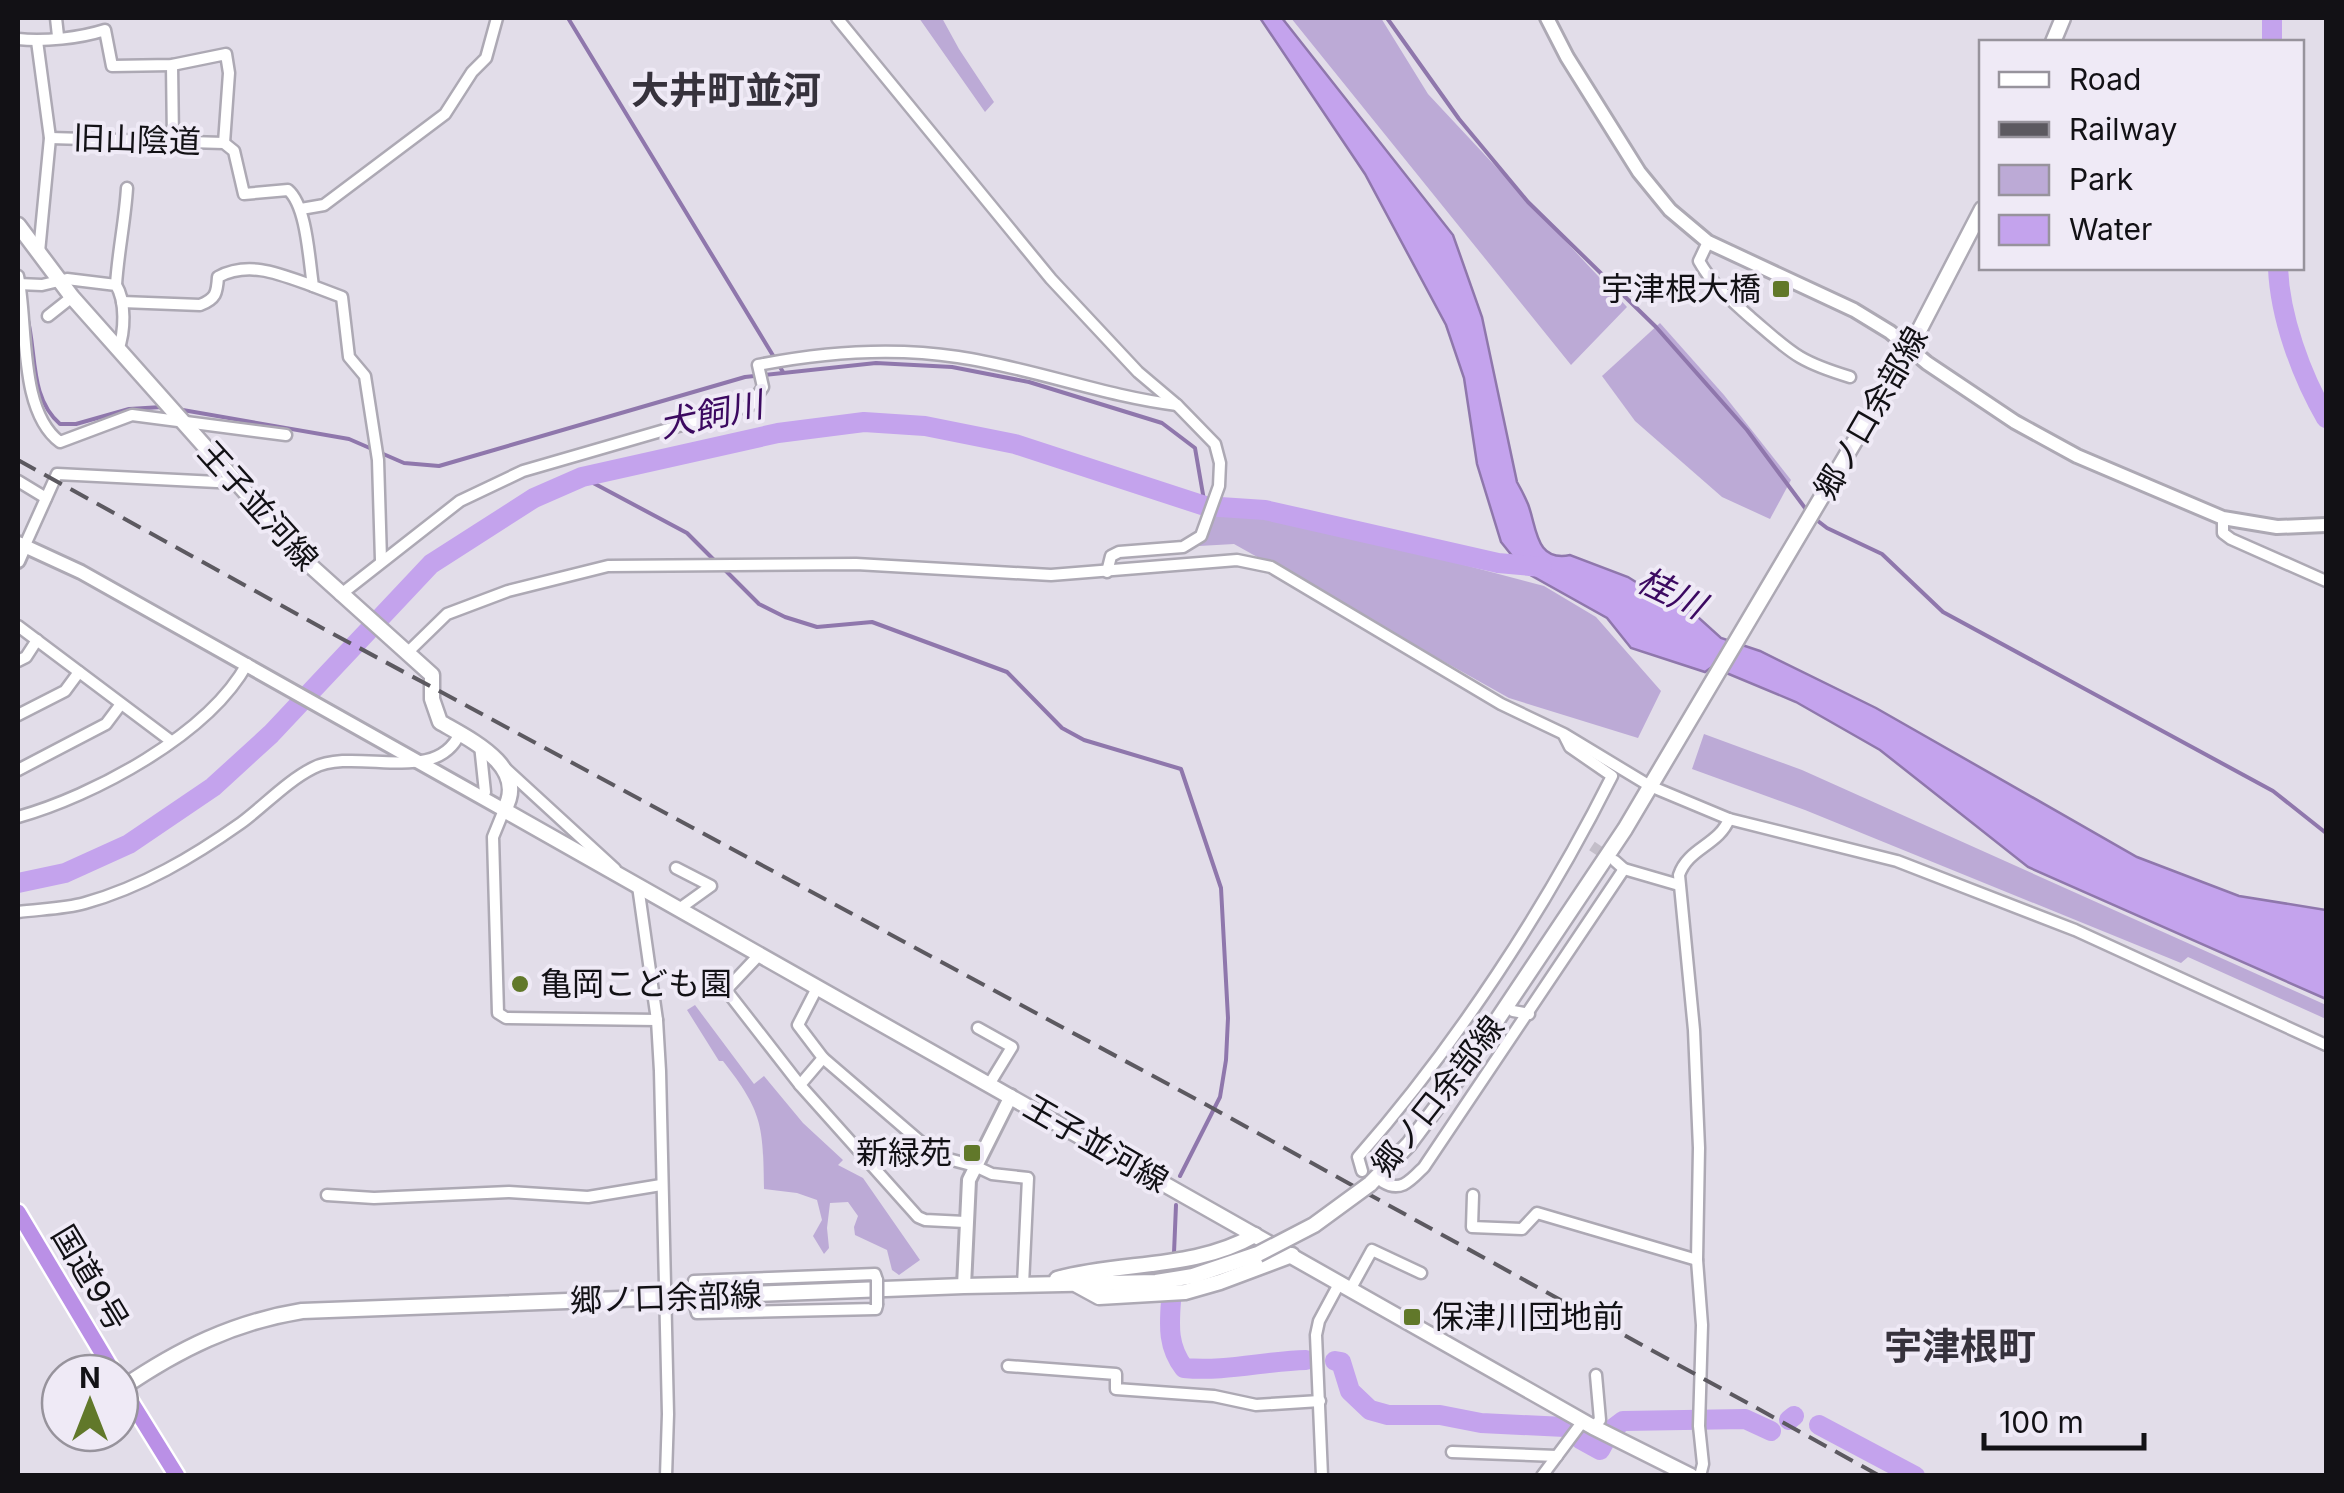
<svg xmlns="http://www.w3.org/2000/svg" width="2344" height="1493" font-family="Inter,'Noto Sans JP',sans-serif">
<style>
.green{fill:#bcaad6}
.water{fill:#c4a3ed;stroke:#8f77ac;stroke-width:2.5}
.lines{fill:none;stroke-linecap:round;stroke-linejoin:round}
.stream{stroke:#8f77ac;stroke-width:4}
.river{stroke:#c4a3ed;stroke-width:20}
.minor-tunnel{stroke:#c3bec9;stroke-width:10;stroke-dasharray:10 5;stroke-linecap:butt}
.minor-casing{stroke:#ada9b4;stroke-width:15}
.tertiary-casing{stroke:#ada9b4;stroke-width:18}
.secondary-casing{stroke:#ada9b4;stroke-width:19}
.trunk-casing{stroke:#fff;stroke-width:20}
.minor{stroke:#fff;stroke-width:10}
.tertiary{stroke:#fff;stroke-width:12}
.secondary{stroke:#fff;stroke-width:14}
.trunk{stroke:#ba90e6;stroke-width:15}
.rail{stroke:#5c5960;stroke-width:4;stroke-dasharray:20 10;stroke-linecap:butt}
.minor-bridge-casing{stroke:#ada9b4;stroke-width:15;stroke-linecap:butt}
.secondary-bridge-casing{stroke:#ada9b4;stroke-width:19;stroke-linecap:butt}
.minor-bridge{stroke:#fff;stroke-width:10}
.secondary-bridge{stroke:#fff;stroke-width:14}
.poi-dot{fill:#61782a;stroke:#efeaf6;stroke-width:4}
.labels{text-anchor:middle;stroke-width:8;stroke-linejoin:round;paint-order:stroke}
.street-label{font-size:32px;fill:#121115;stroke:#efeaf6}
.poi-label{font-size:32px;fill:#121115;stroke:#efeaf6;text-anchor:end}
.water-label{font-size:35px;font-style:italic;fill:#3c0961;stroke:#efeaf6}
.quarter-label{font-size:38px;font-weight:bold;fill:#36323c;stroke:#efeaf6}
</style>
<rect width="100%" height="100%" fill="#e2dde9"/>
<g class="green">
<polygon points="919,18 942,18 959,49 994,102 985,112"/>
<polygon points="1291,18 1381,18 1428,94 1627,307 1571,365"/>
<polygon points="1660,323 1724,395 1791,480 1770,519 1722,497 1635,421 1602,376"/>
<polygon points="1248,513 1381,543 1544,586 1596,617 1661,691 1638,738 1509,698 1234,544 1199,546 1216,516"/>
<polygon points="1704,734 1802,770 2326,1005 2326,1019 2188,957 2181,963 1805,810 1692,769"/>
<path d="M695 1005 754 1084 764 1076 803 1123 843 1160 838 1165 863 1178 920 1260 899 1275 892 1270 887 1250 855 1235 854 1227 858 1216 848 1202 830 1203 827 1228 829 1248 824 1254 813 1236 822 1220 817 1200 797 1193 764 1189C763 1126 763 1112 723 1061H719L687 1010Z"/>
</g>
<path class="water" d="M1260 18H1282L1453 235 1482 317 1517 482C1521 489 1525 497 1528 504 1537 527 1535 562 1570 555L1628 577 1663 599H1678L1721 638 1760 651 1876 708 2137 857 2239 896 2326 910V999L2028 867 1880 750 1796 702 1712 667 1705 672 1631 648 1607 618 1525 572 1501 542 1477 464 1464 378 1446 325 1365 174Z"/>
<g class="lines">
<g class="stream">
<polyline points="568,18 783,372"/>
<polyline points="1387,18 1459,119 1528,202 1656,327 1747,430 1808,512"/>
<path d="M27 316C37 353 29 397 60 424H76L129 409 162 407"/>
<polyline points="177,409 349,439 372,449"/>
<polyline points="381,453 404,463 439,466 745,377 876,363 952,367 1029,382 1162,423 1195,448 1205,506"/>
<polyline points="582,477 687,533 716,562"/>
<polyline points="1814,518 1827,528 1882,554 1943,612 2273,791 2326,833"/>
<polyline points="723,568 759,604 785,617 817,627 872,622 1007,672 1062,728 1084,740 1181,769 1221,888 1228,1018 1226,1060 1220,1097 1180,1176"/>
<polyline points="1174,1253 1176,1205"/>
</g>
<g class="river">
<polyline points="2272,42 2272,18"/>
<path d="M2278 268C2280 317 2301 375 2326 418"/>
<polyline points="18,883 65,873 129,844 213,787 271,734 431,564 534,498 582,477 778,433 864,422 925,426 1015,444 1205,506 1265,510 1498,563 1542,567"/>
<path d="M1171 1301C1169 1327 1168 1347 1184 1368 1225 1372 1265 1361 1306 1360"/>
<polyline points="1335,1361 1341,1362 1350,1391 1370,1410 1388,1415 1440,1415 1481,1423 1565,1427"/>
<polyline points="1789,1420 1794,1416"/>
<polyline points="1819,1425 1915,1476"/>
<polyline points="1580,1439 1600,1450 1611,1430 1623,1421 1745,1419 1771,1431"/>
</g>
<polyline class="minor-tunnel" points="1592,846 1610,858"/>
<defs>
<g id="minor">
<polyline points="56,18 58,36"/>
<polyline points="837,18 1051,279 1138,372 1177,405 1215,444 1220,463 1219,486 1201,536 1183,547 1119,552 1111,556 1107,572"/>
<path d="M18 39C44 42 80 38 105 30L112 66 172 65 226 54 229 73 224 143"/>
<polyline points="37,41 50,138 39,252"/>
<polyline points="172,65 173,141"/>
<path d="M50 138 224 143 234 151 244 194 288 190C307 206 309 261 313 286L342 297 349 357 365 376 378 460 381 560"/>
<polyline points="301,209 324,205 445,114 472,72 486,58 497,18"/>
<path d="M1708 242 1699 261C1713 286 1730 299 1751 318 1792 353 1797 361 1850 377"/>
<path d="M18 276C28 323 18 411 60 442L132 415 286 435"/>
<path d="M18 284 42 285 67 279 116 285C126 301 125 332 118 350"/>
<path d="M116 285C118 252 125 221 127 188"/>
<path d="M122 302 200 305C216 299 217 293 218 277 250 260 282 275 313 286"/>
<polyline points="48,316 72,297"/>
<polyline points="18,481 46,498"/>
<polyline points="2223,518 2223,533 2231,539 2326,581"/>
<polyline points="25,545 57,474 237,483"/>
<path d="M340 595 460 501 523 471 751 405 763 387 758 365C824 352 892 347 958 357 1033 368 1103 396 1177 405"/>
<polyline points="18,626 171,741"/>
<polyline points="407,653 447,614 508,591 608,566 856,564 1051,575 1237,560 1271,567 1501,704 1564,734 1650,786 1729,819 1897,861 2075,930 2326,1045"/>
<polyline points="18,661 26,657 37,640"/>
<polyline points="18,715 65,691 79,672"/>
<polyline points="480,745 485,792"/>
<polyline points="506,769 615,869"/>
<polyline points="18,770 106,724 121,704"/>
<polyline points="504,810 493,837 498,1013 506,1018 657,1020"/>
<path d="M18 817C93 796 208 735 247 664"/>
<polyline points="1615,861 1624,869 1679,885"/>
<polyline points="676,868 711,886 679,909"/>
<polyline points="638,886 657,1020 660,1071 668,1414 666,1476"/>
<path d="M18 912C40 909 64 909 85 903 142 887 193 857 241 823 264 806 287 781 313 768 356 746 436 787 460 733"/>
<polyline points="759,955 726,990 800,1085"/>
<polyline points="817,988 798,1025 823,1058 800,1085 918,1217 925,1220 965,1222"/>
<polyline points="1513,1011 1529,1014"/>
<polyline points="978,1028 1012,1047 990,1083"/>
<polyline points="823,1058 937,1156 975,1166 992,1174 1028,1178 1023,1285"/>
<path d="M1362 1171 1358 1157C1455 1047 1546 908 1612 776L1570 747 1564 735"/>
<path d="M1383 1182C1401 1193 1411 1180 1424 1167L1624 869"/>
<polyline points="327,1195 374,1198 509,1192 588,1197 661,1185"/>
<polyline points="1473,1195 1472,1227 1522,1229 1537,1213 1697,1260"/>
<polyline points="1351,1288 1372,1250 1421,1273"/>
<polyline points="877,1305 876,1309 697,1313 693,1298 694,1281 875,1274 877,1280"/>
<polyline points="1008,1366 1116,1374 1116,1389 1214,1396 1256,1405 1320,1401"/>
<polyline points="1593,1427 1600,1420 1596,1375"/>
<polyline points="1452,1452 1557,1456"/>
<polyline points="1322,1476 1316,1335 1319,1321 1340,1282"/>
<polyline points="1542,1476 1583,1421"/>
<path d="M1700 1476 1703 1464 1699 1426 1702 1325 1697 1260 1699 1148 1694 1030 1679 875C1688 848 1719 845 1729 819"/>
</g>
<g id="tertiary">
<polyline points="1547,18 1567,57 1639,172 1670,210 1708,242 1854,310 1890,332 1927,363 2015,422 2077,456 2223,518 2277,527 2326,525"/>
<polyline points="18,543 81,572 504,810"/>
<polyline points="18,561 25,545"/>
<polyline points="964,1286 969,1180 1011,1096"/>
</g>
<g id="secondary">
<polyline points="2053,42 2063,18"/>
<path d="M18 225 72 297 312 567 432 675V699L440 722C471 740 529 767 504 810L1593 1427 1691 1476"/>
<polyline points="1370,1184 1409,1144 1459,1077 1625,829 1910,348 1982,209"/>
<path d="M1057 1279C1123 1261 1194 1270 1255 1235"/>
<polyline points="1077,1285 1099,1297 1185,1292 1220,1282 1292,1255"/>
<path d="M122 1388C179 1349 234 1322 302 1311L964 1286 1156 1282 1193 1276 1258 1254"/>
</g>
<g id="trunk">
<polyline points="18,1212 114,1373"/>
<polyline points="120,1384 177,1476"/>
</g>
</defs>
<use href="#minor" class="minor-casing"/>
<use href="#tertiary" class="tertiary-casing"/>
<use href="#secondary" class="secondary-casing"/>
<use href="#trunk" class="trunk-casing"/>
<use href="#minor" class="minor"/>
<use href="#tertiary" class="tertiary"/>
<use href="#secondary" class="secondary"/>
<use href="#trunk" class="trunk"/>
<polyline class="rail" points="18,460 326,630 1203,1103 1880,1476"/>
<defs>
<polyline id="minor-bridge" points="877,1305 877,1280"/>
<polyline id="secondary-bridge" points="1258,1254 1314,1225 1370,1184"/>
</defs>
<use href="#minor-bridge" class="minor-bridge-casing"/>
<use href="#secondary-bridge" class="secondary-bridge-casing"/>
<use href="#minor-bridge" class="minor-bridge"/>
<use href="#secondary-bridge" class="secondary-bridge"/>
</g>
<g class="poi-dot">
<rect x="1771" y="279" width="20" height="20" rx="5"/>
<circle cx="520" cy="984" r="10"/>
<rect x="962" y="1143" width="20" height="20" rx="5"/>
<rect x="1402" y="1307" width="20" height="20" rx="5"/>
</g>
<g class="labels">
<g class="street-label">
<text transform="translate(137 140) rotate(2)" y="11">旧山陰道</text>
<text transform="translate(1871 413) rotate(-60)" y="11">郷ノ口余部線</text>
<text transform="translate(258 506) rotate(48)" y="11">王子並河線</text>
<text transform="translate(1438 1096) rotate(-52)" y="11">郷ノ口余部線</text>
<text transform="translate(1096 1144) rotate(30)" y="11">王子並河線</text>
<text transform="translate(90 1278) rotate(59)" y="11">国道9号</text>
<text transform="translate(666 1298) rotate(-2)" y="11">郷ノ口余部線</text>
</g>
<g class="poi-label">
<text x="1761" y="300">宇津根大橋</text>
<text x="540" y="995" text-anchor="start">亀岡こども園</text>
<text x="952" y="1164">新緑苑</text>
<text x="1432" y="1328" text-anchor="start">保津川団地前</text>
</g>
<g class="water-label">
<text transform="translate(711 415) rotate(-12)" y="12">犬飼川</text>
<text transform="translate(1671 593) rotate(26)" y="12">桂川</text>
</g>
<g class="quarter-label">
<text x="726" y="104">大井町並河</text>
<text x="1960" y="1360">宇津根町</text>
</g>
</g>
<rect width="2344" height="1493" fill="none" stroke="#121115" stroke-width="40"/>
<rect x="1979" y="40" width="325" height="230" fill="#efeaf6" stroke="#97939c" stroke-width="2.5"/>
<rect x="1999" y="72" width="50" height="15" fill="#ffffff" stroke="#97939c" stroke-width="2.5"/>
<text x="2069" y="90" font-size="30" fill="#121115">Road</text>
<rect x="1999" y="122" width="50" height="15" fill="#5c5960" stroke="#97939c" stroke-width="2.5"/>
<text x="2069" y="140" font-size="30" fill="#121115">Railway</text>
<rect x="1999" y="165" width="50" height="30" fill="#bcaad6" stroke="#97939c" stroke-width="2.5"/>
<text x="2069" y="190" font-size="30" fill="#121115">Park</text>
<rect x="1999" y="215" width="50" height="30" fill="#c4a3ed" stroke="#97939c" stroke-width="2.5"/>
<text x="2069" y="240" font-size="30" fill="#121115">Water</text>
<g transform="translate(90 1403)"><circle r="48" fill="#efeaf6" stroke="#97939c" stroke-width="2.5"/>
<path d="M0-8L18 38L0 25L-18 38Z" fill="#61782a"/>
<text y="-15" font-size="28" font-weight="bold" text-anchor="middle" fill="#121115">N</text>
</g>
<path d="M1984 1433v15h160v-15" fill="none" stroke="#121115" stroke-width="5"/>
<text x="1999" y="1433" font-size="30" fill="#121115" stroke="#efeaf6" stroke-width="8" paint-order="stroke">100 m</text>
</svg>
